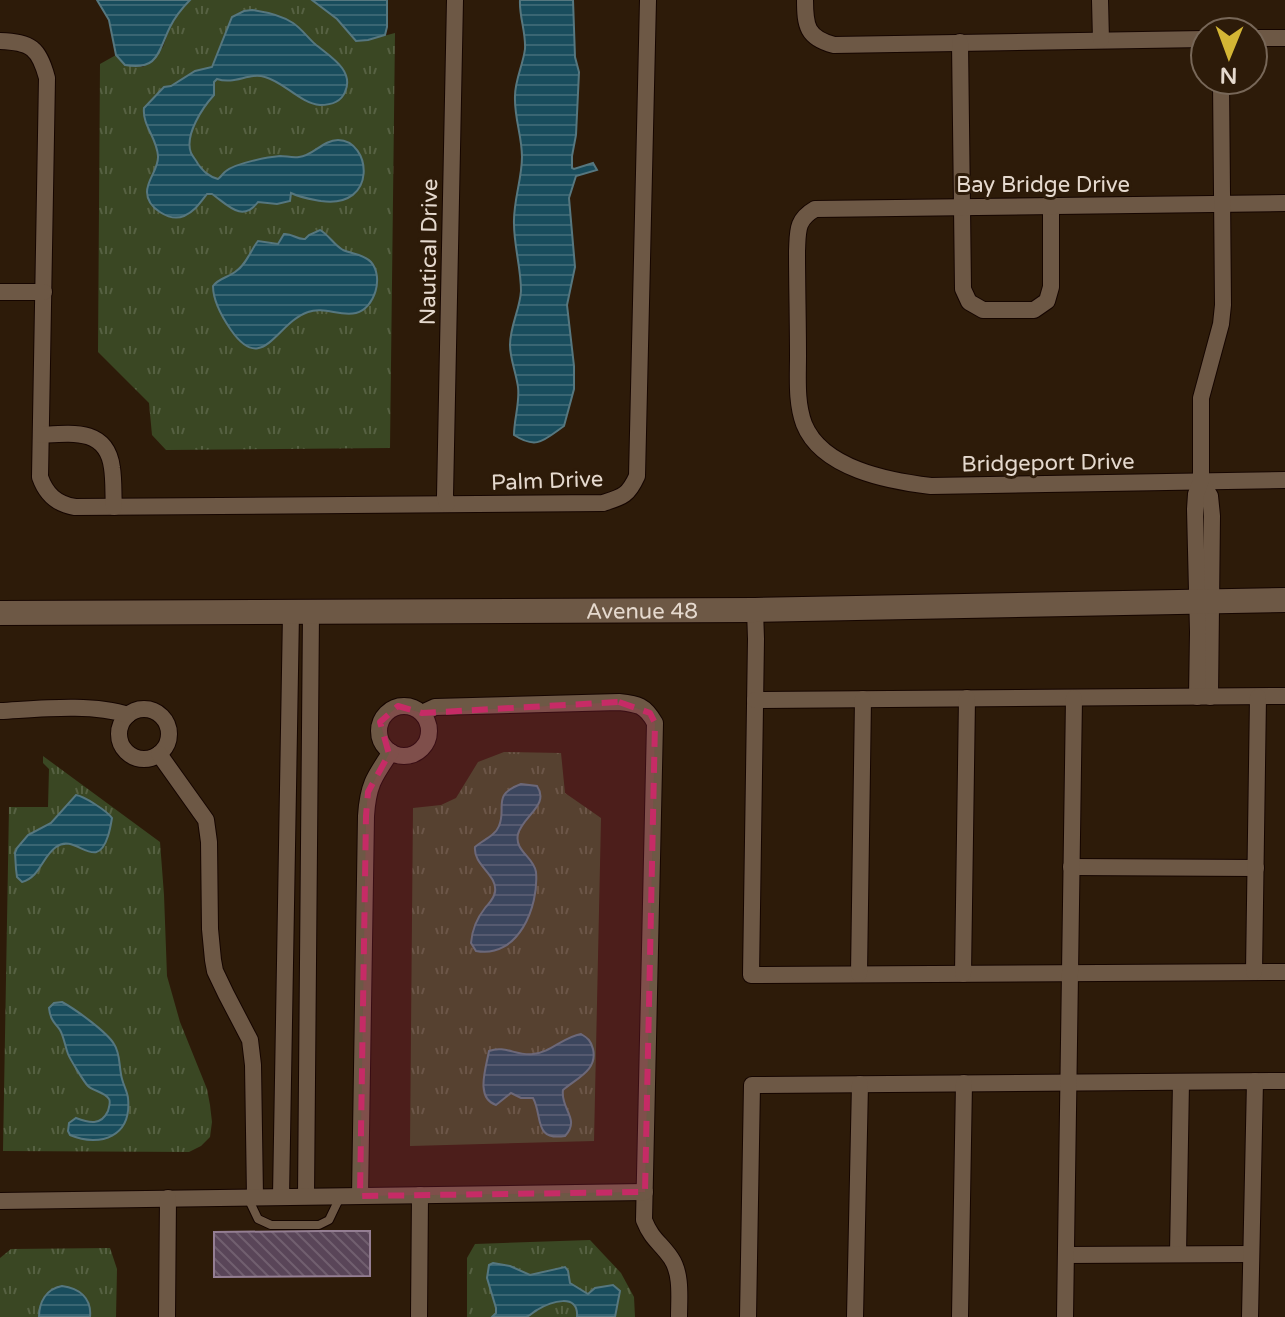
<svg xmlns="http://www.w3.org/2000/svg" width="1285" height="1317" font-family="'Varela Round',sans-serif">
<style>
.grass{fill:url(#grass-tufts)}
.water{fill:url(#water-rules);stroke:#56777f;stroke-width:2}
.building{fill:url(#building-back-hatch);stroke:#947e93;stroke-width:2}
.lines{fill:none;stroke-linecap:round;stroke-linejoin:round}
.lane-casing{stroke:#150500;stroke-width:10}
.street-casing{stroke:#150500;stroke-width:18}
.secondary-casing{stroke:#150500;stroke-width:26}
.lane{stroke:#6d5845;stroke-width:8}
.street{stroke:#6d5845;stroke-width:16}
.secondary{stroke:#6d5845;stroke-width:24}
.marked{fill:#c62b66;fill-opacity:0.2;stroke:#c62b66;stroke-width:6;stroke-dasharray:16 10;stroke-linejoin:round}
.labels{text-anchor:middle;stroke-width:6;stroke-linejoin:round;paint-order:stroke}
.street-label{font-size:22px;fill:#e5d9ce;stroke:#2d1b09}
</style>
<defs>
<pattern id="grass-tufts" width="24" height="20" patternUnits="userSpaceOnUse" patternTransform="scale(2)"><rect width="24" height="20" fill="#3a4723"/><path d="M3 7l-1-3M5 7V3M7 7l1-3M15 17l-1-3M17 17v-4M19 17l1-3" fill="none" stroke="#566142"/></pattern>
<pattern id="water-rules" width="6" height="5" patternUnits="userSpaceOnUse" patternTransform="scale(2)"><rect width="6" height="5" fill="#194d5d"/><path d="M0 2.5h6" fill="none" stroke="#3a6673"/></pattern>
<pattern id="building-back-hatch" width="6" height="6" patternUnits="userSpaceOnUse" patternTransform="scale(2)"><rect width="6" height="6" fill="#594558"/><path d="M-1 5l2 2M0 0l6 6M5-1l2 2" fill="none" stroke="#715f6f"/></pattern>
</defs>
<rect width="100%" height="100%" fill="#2d1b09"/>
<g class="grass">
<polygon points="190,0 312,0 337,19 356,41 368,40 395,33 390,448 166,450 152,435 149,403 98,352 100,64 116,55 125,65 143,67 163,47 169,29 182,8"/>
<polygon points="504,752 561,753 565,793 601,818 594,1141 410,1146 413,808 441,805 456,798 478,762"/>
<polygon points="43,756 160,842 164,895 167,976 180,1022 207,1089 210,1105 212,1122 210,1137 201,1146 189,1152 3,1151 9,807 48,807 49,769 43,763"/>
<polygon points="590,1240 621,1273 634,1297 635,1317 467,1317 467,1258 475,1244"/>
<polygon points="110,1248 117,1269 116,1317 0,1317 0,1258 11,1249"/>
</g>
<g class="water">
<path d="M97 0H190C182 8 175 17 170 27 158 51 159 71 125 65L116 55 109 20Z"/>
<polygon points="312,0 387,0 387,27 385,35 368,40 356,41 337,19"/>
<path d="M520 0H573L575 57 579 72 576 135 572 156V168L574 169 593 163 597 170 576 176 569 198 575 267 567 305 574 366V389L564 426C544 440 537 450 514 435 514 419 520 403 518 387 516 372 510 359 510 345 510 326 520 309 521 291 521 268 514 246 514 224 513 202 522 179 522 157 522 136 514 117 515 96 515 80 523 65 525 49 526 32 519 16 520 0Z"/>
<path d="M252 10C266 12 281 15 293 23 302 29 308 38 315 44 329 56 355 70 345 92 341 102 331 105 320 105 300 103 284 82 265 77 249 72 235 85 217 79L214 82V95C203 107 184 135 191 153 193 157 196 160 198 164 204 172 208 176 218 179 221 177 223 173 226 171 236 163 268 157 280 156 286 156 292 158 299 157 313 156 323 140 338 140 371 140 379 209 321 201 310 199 301 198 291 193L290 201 277 204 258 202C242 223 228 205 212 194H207C200 203 195 211 184 216 170 222 147 208 147 192 147 179 159 169 158 156 157 138 142 125 144 108L164 87 171 86 195 71 212 67 232 17 244 11Z"/>
<path d="M320 230C329 235 334 245 343 250 352 254 364 254 371 262 384 277 375 308 356 313 340 317 324 306 308 312 276 323 263 376 231 330 222 317 213 301 213 286 219 278 227 278 235 272 247 264 250 251 258 241L278 244 284 234C292 233 297 240 305 239L309 235Z"/>
<path d="M521 784 537 786C550 805 523 816 518 834 514 851 534 857 536 872 539 907 518 959 476 951L471 943C472 930 477 918 485 908 489 903 494 899 495 892 498 875 473 865 475 847 483 840 495 836 499 826 507 808 491 795 521 784Z"/>
<path d="M76 795C84 796 107 811 112 818 111 824 110 830 108 836 96 874 76 832 56 847 42 857 40 877 22 882L17 877 16 869 15 853 17 848 28 835 51 823Z"/>
<path d="M62 1002C75 1009 107 1032 114 1044 120 1053 119 1064 121 1074 122 1083 127 1090 128 1098 132 1136 101 1148 70 1135L68 1131 69 1123 76 1118C89 1123 101 1126 108 1111 109 1107 111 1102 109 1099 105 1092 93 1091 88 1086 84 1082 70 1059 68 1054 65 1046 64 1037 60 1030 54 1022 50 1019 49 1008L54 1003Z"/>
<path d="M581 1034C588 1038 591 1041 593 1049 598 1070 577 1078 563 1090 560 1109 581 1119 565 1136 533 1141 543 1116 533 1098H521L511 1093 496 1105C475 1098 486 1068 489 1051 505 1045 516 1056 533 1054 550 1053 563 1037 581 1034Z"/>
<path d="M493 1263 510 1266 530 1275 565 1267 568 1271 570 1283 588 1294 595 1288 613 1285 620 1291 615 1317H577C579 1292 550 1302 537 1310 533 1312 530 1316 526 1317 517 1317 502 1317 492 1317L496 1313V1308L487 1278 489 1265Z"/>
<path d="M62 1286C79 1288 92 1298 90 1317H39C39 1302 46 1289 62 1286Z"/>
</g>
<polygon class="building" points="323,1231 370,1231 370,1276 214,1277 214,1232"/>
<g class="lines">
<defs>
<polyline id="lane" points="248,1198 258,1219 271,1225 319,1225 329,1220 340,1197"/>
<g id="street">
<path d="M805 0C805 26 807 38 834 45L1205 39"/>
<polyline points="1100,0 1101,40"/>
<polyline points="1253,38 1285,38"/>
<path d="M0 41C31 42 39 48 47 78L40 477C46 494 56 504 75 507L603 503C622 497 628 496 637 476L648 0"/>
<polyline points="960,42 963,289 969,302 983,310 1034,310 1047,301 1051,287 1051,206"/>
<path d="M1285 203 815 209C796 220 798 231 797 251 797 286 798 321 798 356 798 379 796 402 804 424 822 469 889 481 931 486L1285 480"/>
<polyline points="0,292 44,292"/>
<path d="M41 435C72 433 107 428 112 468 114 481 113 494 114 507"/>
<polyline points="1201,481 1210,496 1212,516 1210,697"/>
<polyline points="447,504 445,496 455,0"/>
<polyline points="755,610 756,639 751,975 1285,972"/>
<polyline points="1197,697 1198,632 1195,509 1196,494 1201,481 1201,398 1221,324 1223,305 1221,80"/>
<polyline points="755,700 1285,696"/>
<circle cx="404" cy="731" r="25"/>
<circle cx="144" cy="734" r="25"/>
<path d="M0 711C38 709 92 703 128 715"/>
<path d="M422 713 435 707 619 702C638 704 645 705 655 723L644 1220C652 1240 660 1242 671 1258 682 1274 679 1298 679 1317"/>
<polyline points="159,754 206,820 209,842 210,929 213,960 215,971 226,994 250,1040 253,1065 255,1197"/>
<polyline points="1071,867 1256,868"/>
<polyline points="1254,972 1258,697"/>
<polyline points="859,974 863,699"/>
<polyline points="963,974 967,698"/>
<polyline points="306,1196 311,613"/>
<path d="M360 1196 366 816C368 785 374 777 391 752"/>
<polyline points="281,1197 291,613"/>
<polyline points="0,1201 645,1192"/>
<polyline points="1178,1254 1181,1082"/>
<polyline points="1066,1255 1251,1254"/>
<polyline points="167,1317 168,1198"/>
<polyline points="419,1317 420,1195"/>
<polyline points="748,1317 752,1085 1285,1081"/>
<polyline points="855,1317 860,1084"/>
<polyline points="960,1317 964,1083"/>
<polyline points="1065,1317 1074,698"/>
<polyline points="1250,1317 1255,1081"/>
</g>
<g id="secondary">
<path id="s1" d="M0 613 755 610 1285 600"/>
</g>
</defs>
<use href="#lane" class="lane-casing"/>
<use href="#street" class="street-casing"/>
<use href="#secondary" class="secondary-casing"/>
<use href="#lane" class="lane"/>
<use href="#street" class="street"/>
<use href="#secondary" class="secondary"/>
</g>
<path class="marked" d="M619 702 650 713 655 723 645 1192 360 1196 366 816 368 792 389 754 380 722 398 706 422 713Z"/>
<g class="labels">
<g class="street-label">
<text x="1043" y="192">Bay Bridge Drive</text>
<text transform="translate(428 252) rotate(-89)" y="8">Nautical Drive</text>
<text transform="translate(1048 462) rotate(-1)" y="8">Bridgeport Drive</text>
<text transform="translate(547 480) rotate(-2)" y="8">Palm Drive</text>
<text dy="8" stroke="none"><textPath href="#s1" startOffset="642">Avenue 48</textPath></text>
</g>
</g>
<g transform="translate(1229 56) rotate(181)"><circle r="38" fill="#2d1b09" stroke="#776758" stroke-width="2"/>
<path d="M0-6L14 30L0 20L-14 30Z" fill="#d4b635"/>
<text y="-12" font-size="22" font-weight="bold" text-anchor="middle" fill="#e5d9ce">N</text>
</g>
</svg>
